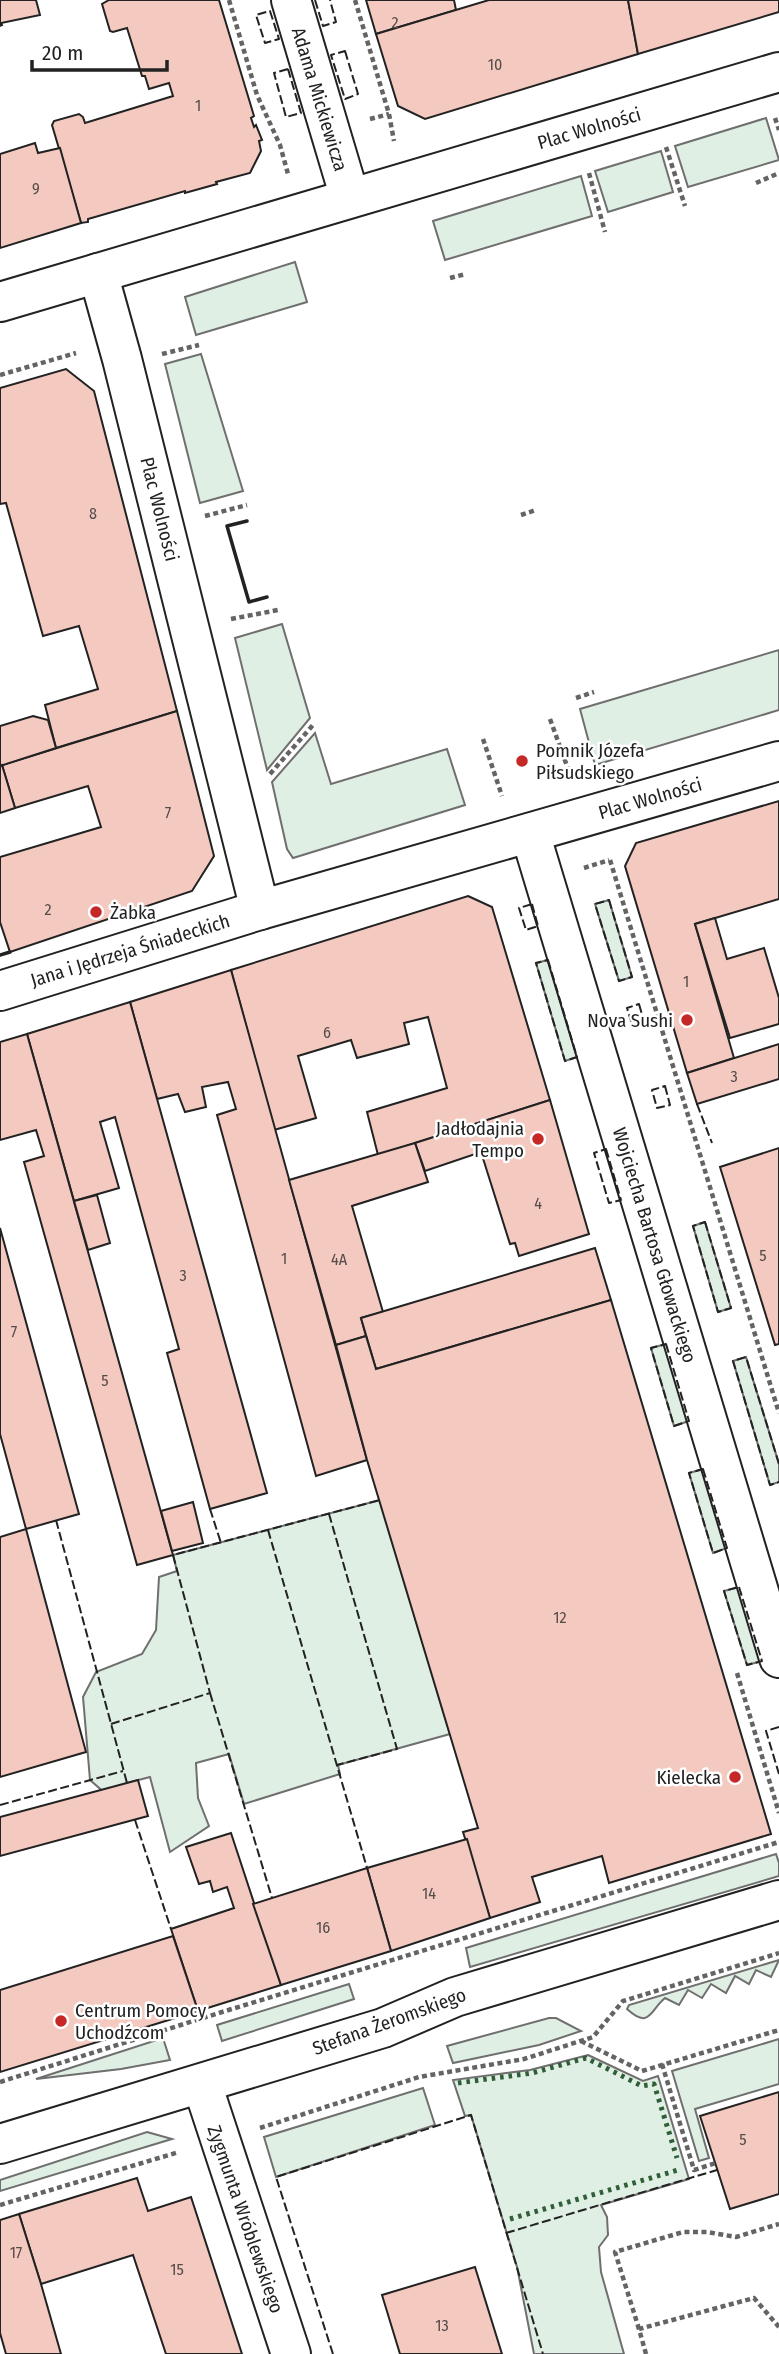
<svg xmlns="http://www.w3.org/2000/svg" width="779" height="2354" font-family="'Fira Sans Condensed',sans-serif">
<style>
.green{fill:#e0efe3;stroke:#6f6f6f;stroke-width:2}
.building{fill:#f3c9c0;stroke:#222;stroke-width:2}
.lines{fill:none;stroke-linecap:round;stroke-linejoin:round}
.minor-casing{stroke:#222;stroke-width:42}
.path{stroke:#646464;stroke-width:4.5;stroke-dasharray:5 3.5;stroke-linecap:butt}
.minor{stroke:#fff;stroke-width:38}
.hedge{stroke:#2f5e38;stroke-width:5;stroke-dasharray:3.5 5;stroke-linecap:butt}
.fence{stroke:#222;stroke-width:2;stroke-dasharray:9 3.5;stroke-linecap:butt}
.wall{stroke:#222;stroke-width:3.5}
.poi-dot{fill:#c62828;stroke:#fff;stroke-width:2.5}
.labels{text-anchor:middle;stroke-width:5;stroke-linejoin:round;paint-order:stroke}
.number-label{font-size:16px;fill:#564c4a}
.street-label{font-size:19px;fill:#222;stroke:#fff}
.poi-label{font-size:19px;fill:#222;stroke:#fff;text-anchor:start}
</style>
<rect width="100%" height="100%" fill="#fff"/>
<g class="green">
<polygon points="766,118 779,160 688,187 675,146"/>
<polygon points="661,151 673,192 608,212 595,171"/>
<polygon points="581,176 592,216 445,260 433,221"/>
<polygon points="295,262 307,302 196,335 185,297"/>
<polygon points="201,354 243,491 200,503 165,364"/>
<polygon points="282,624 310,718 267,770 235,638"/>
<polygon points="779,650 779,710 595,765 580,709"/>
<polygon points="315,733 331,784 447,749 465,805 293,858 287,849 272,782"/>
<polygon points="609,900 632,977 619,981 595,904"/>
<polygon points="548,960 577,1057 565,1061 536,963"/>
<polygon points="705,1222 731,1308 718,1312 693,1226"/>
<polygon points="666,1344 689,1421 674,1426 651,1348"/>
<polygon points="746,1357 779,1464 779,1482 770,1485 733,1361"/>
<polygon points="703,1469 727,1548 713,1553 689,1473"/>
<polygon points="380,1500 450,1734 338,1765 340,1774 244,1804 229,1754 196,1763 198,1798 209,1826 170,1852 150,1777 127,1783 106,1794 90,1780 83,1697 96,1672 142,1654 156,1630 159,1577 177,1571 173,1555"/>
<polygon points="739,1587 762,1661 747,1665 724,1591"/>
<polygon points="776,1854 779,1863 779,1876 470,1967 466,1948"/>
<path d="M779 1960 771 1977 756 1970 749 1984 735 1976 726 1993 711 1984 702 1998 688 1990 679 2005 665 1998C650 2010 650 2030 627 2009L629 2005Z"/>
<polygon points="349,1984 354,1999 222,2041 217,2025"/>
<polygon points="549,2018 556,2018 581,2031 539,2045 453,2063 447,2046"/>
<polygon points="163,2038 170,2060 121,2069 36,2079"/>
<polygon points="779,2039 779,2084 695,2109 709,2158 699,2161 672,2071"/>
<polygon points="588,2055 643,2081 658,2076 689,2179 601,2205 607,2217 608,2235 599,2247 601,2272 624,2354 534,2354 517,2267 471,2115 465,2116 453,2080 530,2070"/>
<polygon points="423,2088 435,2125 276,2177 264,2137"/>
<polygon points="147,2132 172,2139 0,2191 0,2180"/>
</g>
<g class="building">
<polygon points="0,0 36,0 40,15 1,23 2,25 0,26"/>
<polygon points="109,0 219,0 254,116 251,118 254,127 256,125 262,140 259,141 261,151 250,173 216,182 217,184 185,193 185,191 88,219 88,222 81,223 52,125 54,121 79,114 83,117 85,123 173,96 169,83 149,89 145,76 142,76 127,28 113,32 110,31 102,4"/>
<polygon points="366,0 454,0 456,10 376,34"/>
<polygon points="489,0 628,0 638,54 425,119 398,106 376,34"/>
<polygon points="628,0 779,0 779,12 638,54"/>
<polygon points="35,143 38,153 60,148 81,223 0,248 0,154"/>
<polygon points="66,369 94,391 177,711 56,748 45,705 98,689 79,626 43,636 6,503 0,504 0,388"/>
<polygon points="177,711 214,856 192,891 10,952 0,922 0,857 101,827 88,786 15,808 2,765"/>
<polygon points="33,716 48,720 56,748 0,766 0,726"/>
<polygon points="2,765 15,808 0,813 0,766"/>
<polygon points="779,801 779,899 695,924 734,1058 687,1073 625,866 636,843"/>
<polygon points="468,896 492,907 550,1100 378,1155 367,1112 447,1088 428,1017 404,1023 409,1044 357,1058 351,1040 298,1056 316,1118 274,1130 231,970"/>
<polygon points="715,918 727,959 764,948 779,998 779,1024 730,1038 695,924"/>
<polygon points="231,970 367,1460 316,1476 217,1115 236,1109 228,1082 202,1087 206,1107 185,1112 178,1094 157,1099 130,1002"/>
<polygon points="130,1002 267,1493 210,1509 167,1353 179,1349 115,1117 100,1122 119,1188 74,1201 27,1034"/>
<polygon points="27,1034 173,1555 137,1565 24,1162 44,1156 36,1130 0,1140 0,1042"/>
<polygon points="779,1044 779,1079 697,1104 687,1073"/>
<polygon points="550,1100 589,1234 519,1256 515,1243 510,1244 481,1152 425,1171 415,1143"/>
<polygon points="415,1143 428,1182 352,1206 383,1312 361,1318 366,1336 336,1345 289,1180"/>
<polygon points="779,1148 779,1344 775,1345 720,1167"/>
<polygon points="97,1195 110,1243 88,1250 74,1201"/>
<polygon points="0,1228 79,1514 26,1529 0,1434"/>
<polygon points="595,1248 611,1300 376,1369 361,1318"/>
<polygon points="611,1300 771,1834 609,1883 602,1856 532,1877 540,1902 490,1918 463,1832 478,1828 367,1460 336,1345 366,1336 376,1369"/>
<polygon points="193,1502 203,1543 172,1551 161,1511"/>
<polygon points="26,1529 86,1752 0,1777 0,1537"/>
<polygon points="138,1780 148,1816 0,1856 0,1817"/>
<polygon points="231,1833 281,1985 198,2011 171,1929 234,1908 227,1887 213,1892 210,1881 199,1884 186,1847"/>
<polygon points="467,1839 490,1918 391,1951 367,1868"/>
<polygon points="367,1868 391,1951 281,1985 253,1904"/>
<polygon points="173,1936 198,2011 0,2072 0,1990"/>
<polygon points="779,2092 779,2194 730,2209 700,2116"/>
<polygon points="137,2178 148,2211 191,2197 242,2354 166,2354 133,2255 41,2284 19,2214"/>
<polygon points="19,2214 41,2284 61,2354 6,2354 0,2333 0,2220"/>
<polygon points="475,2267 502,2354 400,2354 382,2295"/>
</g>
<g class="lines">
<defs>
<g id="minor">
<polyline points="291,0 350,198"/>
<polyline points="98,273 122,359 260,910 779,761"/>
<polyline points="0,302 779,72"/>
<polyline points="530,833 779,1658"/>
<polyline points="0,991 260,910"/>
<polyline points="202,2084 291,2354"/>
<polyline points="0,2144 383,2028 455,1997 779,1900"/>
</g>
</defs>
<use href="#minor" class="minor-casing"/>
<g class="path">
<polyline points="229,0 257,95 280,145 288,174"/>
<polyline points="355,0 389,114 394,141"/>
<polyline points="775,118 779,130"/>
<polyline points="370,119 389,114"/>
<polyline points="666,147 685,206"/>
<polyline points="589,173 605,232"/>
<polyline points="756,183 779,173"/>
<polyline points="450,278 466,274"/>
<polyline points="162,354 199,345"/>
<polyline points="0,375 76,353"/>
<polyline points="521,515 536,510"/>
<polyline points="205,516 247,505"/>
<polyline points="231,619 278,610"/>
<polyline points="576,698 594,692"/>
<polyline points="550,719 571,777"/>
<polyline points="483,739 502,796"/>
<polyline points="270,774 313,725"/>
<polyline points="610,860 779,1413"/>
<polyline points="584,868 609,860"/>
<polyline points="737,1673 779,1813"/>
<polyline points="581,2041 642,2071 779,2030"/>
<polyline points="662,2064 694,2170 716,2163"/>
<polyline points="0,2082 222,2012 779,1842"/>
<polyline points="260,2128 419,2077 524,2059 593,2037 623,2001 779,1953"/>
<polyline points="0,2205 179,2152"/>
<polyline points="639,2329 615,2252 683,2232 707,2232 736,2237 779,2224"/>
<polyline points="646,2354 639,2329 754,2298 779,2327"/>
</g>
<use href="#minor" class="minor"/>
<g class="hedge">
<polyline points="458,2083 532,2073 586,2058 642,2086 654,2084 677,2158"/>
<polyline points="510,2219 678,2170"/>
</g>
<g class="fence">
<polyline points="315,0 323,26 336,22 330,0"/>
<polygon points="270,11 279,39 265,43 256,15"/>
<polygon points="345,51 358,94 345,99 331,55"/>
<polygon points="288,69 301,113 286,117 274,73"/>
<polygon points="609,900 632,977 619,981 595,904"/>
<polygon points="532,904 538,926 526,930 519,908"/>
<polygon points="548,960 577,1057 565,1061 536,963"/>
<polygon points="639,1004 643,1018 631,1021 627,1008"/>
<polygon points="665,1086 670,1105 657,1108 652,1090"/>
<polyline points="697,1104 712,1143"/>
<polygon points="606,1149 621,1200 609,1203 594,1153"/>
<polygon points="705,1222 731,1308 718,1312 693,1226"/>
<polygon points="666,1344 689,1421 674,1426 651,1348"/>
<polyline points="779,1464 746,1357 733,1361 770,1485 779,1482"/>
<polygon points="703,1469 727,1548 713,1553 689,1473"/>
<polyline points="210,1509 221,1543"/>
<polyline points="329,1514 397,1749 337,1765"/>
<polyline points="56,1520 127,1783"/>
<polyline points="268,1530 367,1868"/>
<polygon points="739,1587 762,1661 747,1665 724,1591"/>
<polyline points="210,1693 272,1898"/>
<polyline points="111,1724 210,1693 173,1555 380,1500"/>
<polyline points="779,1727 766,1731 779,1774"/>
<polyline points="0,1805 123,1771"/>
<polyline points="135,1820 171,1929"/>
<polyline points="506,2233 717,2170"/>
<polyline points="333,2354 276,2177 471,2115 543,2354"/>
</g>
<g class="wall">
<polyline points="247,521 227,526 249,602 267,597"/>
<polyline points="0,955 10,952"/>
</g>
</g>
<g class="poi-dot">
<circle cx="522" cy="761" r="7"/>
<circle cx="96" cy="912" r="7"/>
<circle cx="687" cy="1020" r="7"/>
<circle cx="538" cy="1139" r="7"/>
<circle cx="735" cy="1777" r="7"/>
<circle cx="61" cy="2021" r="7"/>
</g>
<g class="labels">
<g class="number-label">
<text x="395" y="28">2</text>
<text x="495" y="70">10</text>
<text x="198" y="111">1</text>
<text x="36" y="194">9</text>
<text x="93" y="519">8</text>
<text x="168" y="818">7</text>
<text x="48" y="915">2</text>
<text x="686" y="987">1</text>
<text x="327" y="1038">6</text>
<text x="734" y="1082">3</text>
<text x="538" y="1209">4</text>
<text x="763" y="1261">5</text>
<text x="284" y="1264">1</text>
<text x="339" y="1265">4A</text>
<text x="183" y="1281">3</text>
<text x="14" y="1337">7</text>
<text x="105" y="1386">5</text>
<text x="560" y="1623">12</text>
<text x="429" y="1899">14</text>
<text x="323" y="1933">16</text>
<text x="743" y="2145">5</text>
<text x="16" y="2258">17</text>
<text x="177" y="2275">15</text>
<text x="442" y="2331">13</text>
</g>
<g class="street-label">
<text transform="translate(320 99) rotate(73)" y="7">Adama Mickiewicza</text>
<text transform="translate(589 128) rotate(-16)" y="7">Plac Wolności</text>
<text transform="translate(160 509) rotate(76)" y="7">Plac Wolności</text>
<text transform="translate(650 798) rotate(-16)" y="7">Plac Wolności</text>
<text transform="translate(130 950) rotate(-17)" y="7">Jana i Jędrzeja Śniadeckich</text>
<text transform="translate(655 1245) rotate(73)" y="7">Wojciecha Bartosa Głowackiego</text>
<text transform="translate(389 2021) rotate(-20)" y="7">Stefana Żeromskiego</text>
<text transform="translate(246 2219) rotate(71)" y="7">Zygmunta Wróblewskiego</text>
</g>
<g class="poi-label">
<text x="536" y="757">Pomnik Józefa<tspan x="536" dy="22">Piłsudskiego</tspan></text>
<text x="110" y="919">Żabka</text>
<text x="673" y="1027" text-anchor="end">Nova Sushi</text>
<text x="524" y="1135" text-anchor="end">Jadłodajnia<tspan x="524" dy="22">Tempo</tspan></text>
<text x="721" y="1784" text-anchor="end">Kielecka</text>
<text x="75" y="2017">Centrum Pomocy<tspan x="75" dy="22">Uchodźcom</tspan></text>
</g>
</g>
<path d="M32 60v10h135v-10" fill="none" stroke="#222222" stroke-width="3.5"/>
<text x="42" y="60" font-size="21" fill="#222222" stroke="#ffffff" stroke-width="5" paint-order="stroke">20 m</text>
</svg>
